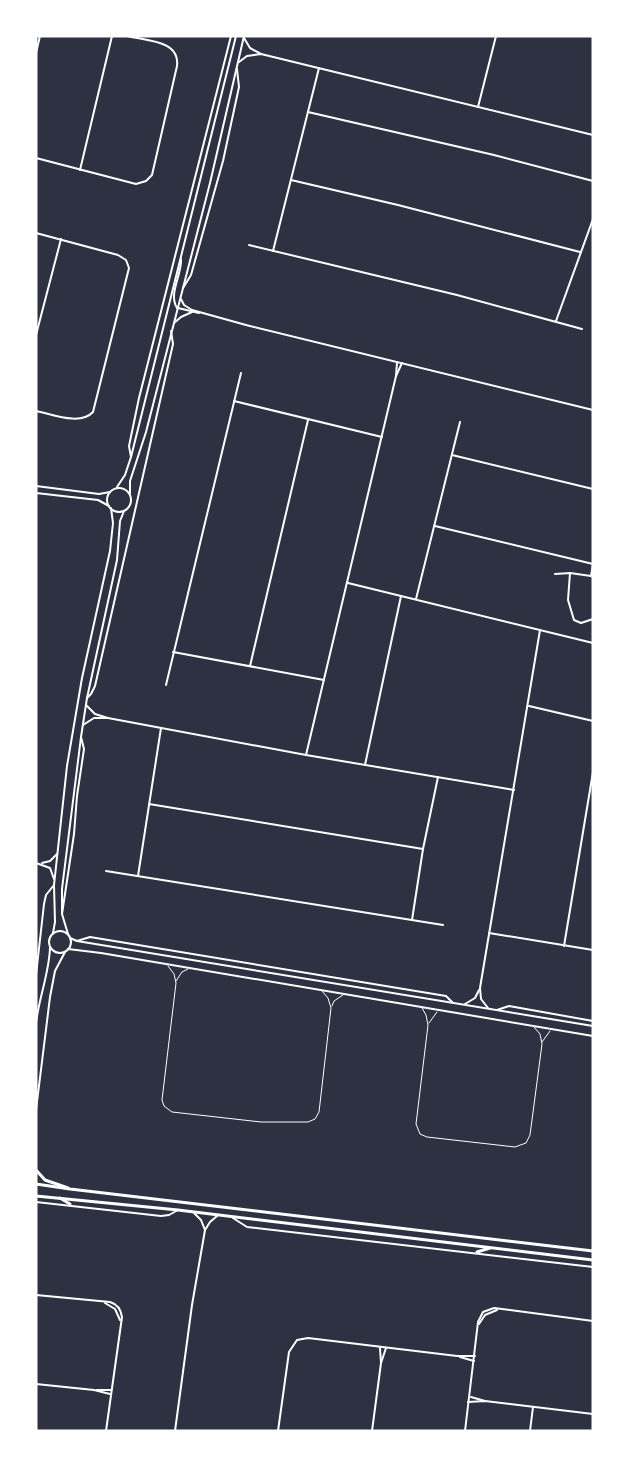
<svg xmlns="http://www.w3.org/2000/svg" width="629" height="1467" font-family="'Work Sans',sans-serif">
<style>
.lines{fill:none;stroke-linecap:round;stroke-linejoin:round}
.service{stroke:#fff;stroke-width:1}
.minor{stroke:#fff;stroke-width:2}
.tertiary{stroke:#fff;stroke-width:2}
.secondary{stroke:#fff;stroke-width:3}
</style>
<rect width="100%" height="100%" fill="#2d3142"/>
<g class="lines">
<g class="service">
<polyline points="168,966 174,974 176,983 162,1100 164,1106 172,1112 261,1122 308,1122 315,1119 319,1112 331,1008 328,998 322,991"/>
<polyline points="176,981 182,972 188,969"/>
<polyline points="332,1006 334,1001 343,995"/>
<polyline points="422,1008 426,1015 428,1025 416,1124 420,1134 427,1137 515,1147 526,1143 530,1135 542,1044 540,1034 534,1027"/>
<polyline points="429,1023 437,1012"/>
<polyline points="542,1042 550,1031"/>
</g>
<g class="minor">
<polyline points="244,38 250,48 261,54"/>
<polyline points="36,53 40,36"/>
<polyline points="239,62 247,56 261,54 593,135"/>
<polyline points="478,107 496,36"/>
<polyline points="308,112 494,155 593,181"/>
<path d="M36 158 136 184 146 181 152 175 177 66C180 40 146 41 127 36"/>
<polyline points="80,170 112,36"/>
<polyline points="291,180 398,205 580,252"/>
<path d="M36 233 118 255 126 260 129 268 93 412C80 426 52 414 36 411"/>
<polyline points="249,245 457,295 582,329"/>
<polyline points="273,251 319,68"/>
<polyline points="183,288 191,275 223,161 239,87 237,69"/>
<polyline points="181,299 184,305 192,310 246,325 593,410"/>
<polyline points="178,308 199,313"/>
<polyline points="556,321 593,219"/>
<polyline points="36,335 61,239"/>
<polyline points="396,376 402,363"/>
<polyline points="234,401 382,437"/>
<polyline points="452,455 593,489"/>
<polyline points="131,457 129,446 139,398 231,36"/>
<polyline points="36,486 99,494 110,492"/>
<polyline points="36,493 98,500 109,506"/>
<polyline points="435,526 593,564"/>
<polyline points="593,564 591,576 593,577"/>
<polyline points="570,573 591,576"/>
<polyline points="555,574 570,573 568,600 574,620 581,623 593,619"/>
<polyline points="348,583 593,643"/>
<polyline points="416,599 460,422"/>
<polyline points="173,652 324,680"/>
<polyline points="250,666 308,420"/>
<polyline points="166,685 241,373"/>
<polyline points="87,698 91,694 95,686 173,344 171,331"/>
<polyline points="86,705 95,714 108,718 306,755 514,790"/>
<polyline points="529,706 593,721"/>
<polyline points="83,725 94,718 108,718"/>
<polyline points="306,755 396,376 397,363"/>
<polyline points="365,765 401,596"/>
<polyline points="149,804 423,849"/>
<polyline points="36,863 50,868 54,879"/>
<polyline points="42,863 50,861 57,854"/>
<polyline points="106,871 443,925"/>
<polyline points="138,876 161,728"/>
<polyline points="62,914 74,834 77,796 84,749 81,737"/>
<polyline points="412,920 423,849 438,777"/>
<polyline points="489,933 593,950"/>
<polyline points="77,941 90,937 446,996 453,1003"/>
<polyline points="564,946 593,772"/>
<polyline points="36,975 44,904 46,895 54,885"/>
<polyline points="465,1004 475,998 479,990"/>
<polyline points="488,1008 481,999 480,988 540,630"/>
<polyline points="497,1010 509,1006 593,1021"/>
<polyline points="36,1202 161,1216 169,1215 178,1210"/>
<polyline points="194,1213 201,1220 205,1230"/>
<polyline points="233,1218 247,1227 593,1267"/>
<path d="M36 1295 110 1302C117 1304 121 1310 122 1317L106 1431"/>
<polyline points="105,1303 115,1309 120,1320"/>
<polyline points="479,1324 485,1315 497,1310"/>
<polyline points="460,1357 474,1361"/>
<polyline points="381,1363 386,1348"/>
<polyline points="36,1384 94,1390 110,1394"/>
<polyline points="97,1390 111,1390"/>
<polyline points="471,1397 485,1401"/>
<polyline points="468,1402 485,1401 593,1414"/>
<polyline points="175,1431 192,1305 205,1230 210,1222 217,1216"/>
<polyline points="278,1431 289,1352 297,1340 308,1338 457,1356 475,1356"/>
<polyline points="372,1431 381,1363 380,1348"/>
<polyline points="465,1431 478,1322 483,1312 494,1308 593,1321"/>
<polyline points="530,1431 533,1407"/>
</g>
<g class="tertiary">
<path d="M177 308C168 294 182 275 181 259"/>
<polyline points="174,323 181,317 192,312"/>
<polyline points="117,487 125,475 131,457 236,36"/>
<circle cx="119" cy="500" r="12"/>
<polyline points="130,493 130,481 146,432 210,183 244,36"/>
<circle cx="60" cy="942" r="11"/>
<polyline points="53,933 55,922 54,885 67,766 82,678 110,551 113,523 111,508"/>
<polyline points="68,934 62,914 62,889 81,737 87,698 117,560 120,521 124,511"/>
<polyline points="70,938 77,941 593,1026"/>
<polyline points="68,949 101,953 593,1036"/>
<path d="M36 1023C39 997 49 974 50 948"/>
<polyline points="36,1110 50,997 55,971 65,952"/>
</g>
<g class="secondary">
<polyline points="36,1170 45,1180 68,1188"/>
<polyline points="36,1184 70,1189 593,1251"/>
<polyline points="36,1196 178,1210 593,1260"/>
<polyline points="60,1198 70,1204"/>
<polyline points="477,1252 490,1248"/>
</g>
</g>
<rect width="629" height="1467" fill="none" stroke="#ffffff" stroke-width="75"/>
</svg>
